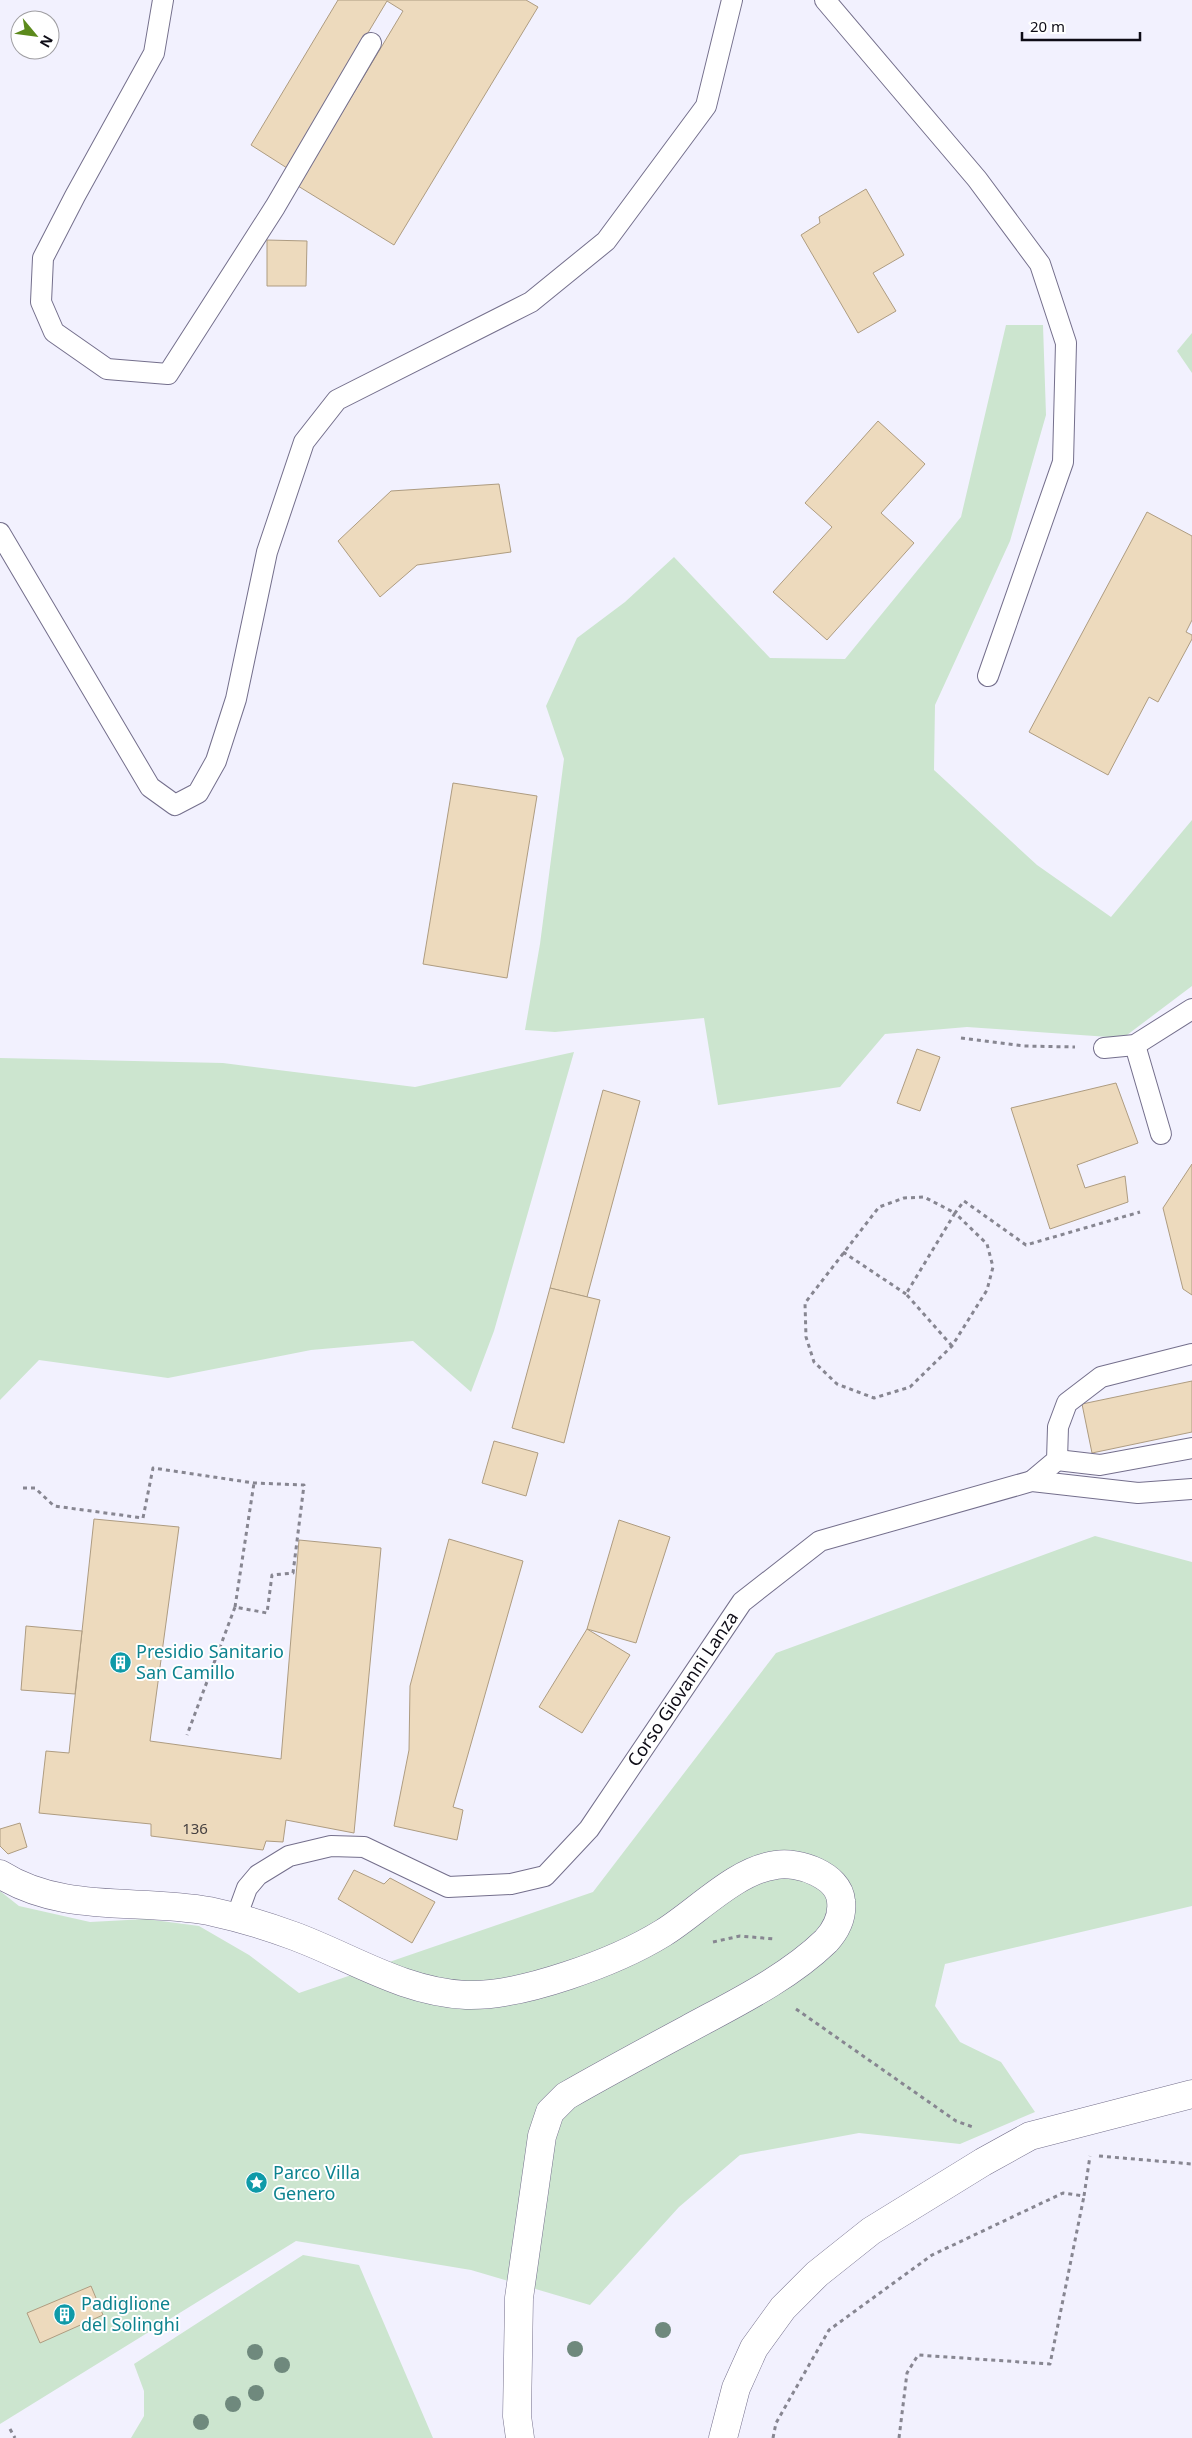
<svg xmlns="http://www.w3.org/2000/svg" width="1192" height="2438" font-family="'Noto Sans',sans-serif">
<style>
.green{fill:#cce5cf}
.building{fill:#eddabd;stroke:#ae9c81}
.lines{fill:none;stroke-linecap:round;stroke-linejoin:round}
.service-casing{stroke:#746f8c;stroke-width:22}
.tertiary-casing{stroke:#746f8c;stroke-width:29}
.path{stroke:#878691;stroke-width:3;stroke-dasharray:4 4;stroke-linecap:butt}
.service{stroke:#fff;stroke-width:20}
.tertiary{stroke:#fff;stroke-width:28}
.tree{fill:#6f897d}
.labels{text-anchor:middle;stroke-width:4;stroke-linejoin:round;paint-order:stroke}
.number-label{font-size:15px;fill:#464040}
.culture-label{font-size:18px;fill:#0d838f;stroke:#fff;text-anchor:start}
.street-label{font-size:18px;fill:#0e0c16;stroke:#fff}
</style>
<rect width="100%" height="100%" fill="#f2f1fe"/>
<g class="green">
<polygon points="1006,325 1043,325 1046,415 1010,541 935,705 934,770 1037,865 1111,917 1192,820 1192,986 1123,1038 967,1027 885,1034 840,1087 718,1105 704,1018 555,1032 525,1030 540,944 564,759 546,706 577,638 625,602 674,557 770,658 845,659 961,517"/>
<polygon points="1192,333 1192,373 1177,351"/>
<polygon points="574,1052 494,1331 471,1392 413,1341 311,1350 168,1378 39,1360 0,1400 0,1058 223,1063 415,1087"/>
<polygon points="1095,1536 1192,1562 1192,1906 945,1964 935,2006 960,2042 1001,2062 1035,2112 960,2144 859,2133 740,2155 679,2207 590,2305 471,2270 296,2241 0,2424 0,1891 19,1906 90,1922 146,1919 199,1926 249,1955 299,1993 593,1892 776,1653"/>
<polygon points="303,2255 359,2265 433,2438 131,2438 144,2416 144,2391 134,2364"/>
</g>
<g class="building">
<polygon points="338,0 526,0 538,7 394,245 298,186 403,11 387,1 287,168 251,145"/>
<polygon points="866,189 904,255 873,273 896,311 858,333 801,235 820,223 819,217"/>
<polygon points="267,240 307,241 306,286 267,286"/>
<polygon points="878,421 925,464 881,513 914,543 827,640 773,592 832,527 805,503"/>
<polygon points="499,484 511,552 417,565 380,597 338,541 391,491"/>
<polygon points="1147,512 1192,536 1192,620 1186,632 1192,635 1192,639 1158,702 1149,697 1108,775 1029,732"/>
<polygon points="453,783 537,796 507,978 423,964"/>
<polygon points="917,1049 940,1057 920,1111 897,1103"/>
<polygon points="1116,1083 1138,1143 1077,1165 1085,1188 1125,1176 1128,1202 1050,1229 1011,1108"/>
<polygon points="603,1090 640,1101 587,1297 550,1288"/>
<polygon points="1192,1164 1192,1295 1183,1289 1163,1208"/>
<polygon points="550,1288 600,1300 564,1443 512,1428"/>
<polygon points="1192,1381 1192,1432 1092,1453 1082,1404"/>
<polygon points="494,1441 538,1453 526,1496 482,1483"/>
<polygon points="94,1519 179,1527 150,1741 281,1759 299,1540 381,1548 354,1833 286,1820 283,1842 266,1841 263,1850 151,1836 151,1824 39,1813 46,1751 69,1753"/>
<polygon points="619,1520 670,1537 636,1643 587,1629"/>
<polygon points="449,1539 523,1561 453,1807 463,1810 457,1840 394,1826 409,1750 410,1686"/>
<polygon points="26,1626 82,1631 75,1694 21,1690"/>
<polygon points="587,1629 630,1655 582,1733 539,1707"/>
<polygon points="20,1823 27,1847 8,1854 0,1846 0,1829"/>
<polygon points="354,1870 384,1884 390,1878 435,1902 412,1943 338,1899"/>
<polygon points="91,2286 103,2315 40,2343 27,2313"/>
</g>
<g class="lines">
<defs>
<g id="service">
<polyline points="163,0 154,53 75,196 43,258 41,302 54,332 107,369 168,374 275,207 371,43"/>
<polyline points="825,0 977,179 1040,264 1066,343 1063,462 988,676"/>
<polyline points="0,533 150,787 175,805 198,793 216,761 236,699 267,552 304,442 337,400 531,302 606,241 706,106 732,0"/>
<polyline points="1135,1045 1161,1134"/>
<polyline points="1104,1048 1135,1045 1192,1009"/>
<polyline points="1057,1460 1100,1465 1192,1448"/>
<polyline points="1032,1481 1057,1460 1058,1427 1067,1403 1101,1377 1192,1354"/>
<polyline points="236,1918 247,1888 258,1875 289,1856 331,1846 364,1847 448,1887 511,1884 545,1876 589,1829 742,1602 820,1541 1032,1481 1138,1493 1192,1489"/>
</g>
<g id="tertiary">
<path d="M0 1874C63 1914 138 1898 209 1911 237 1917 267 1926 294 1936 351 1957 403 1992 466 1995 521 1997 616 1962 663 1933 697 1912 736 1870 776 1865 798 1861 839 1875 841 1901 843 1917 836 1930 826 1941 788 1978 734 2004 688 2029 647 2051 606 2073 566 2096L550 2112 542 2136 519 2298 517 2416 520 2438"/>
<polyline points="723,2438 736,2388 754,2348 783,2308 817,2274 871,2231 983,2162 1030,2136 1192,2094"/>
</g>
</defs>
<use href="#service" class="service-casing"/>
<use href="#tertiary" class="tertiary-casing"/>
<g class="path">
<polyline points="961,1038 1024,1046 1075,1047"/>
<polyline points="843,1252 906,1294"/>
<polyline points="952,1346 906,1294 955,1213 924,1197 904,1198 879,1207 805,1303 806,1337 814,1362 837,1384 874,1398 910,1387 952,1346 987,1290 993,1267 987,1244 955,1213 964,1201 1026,1245 1140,1212"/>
<polyline points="23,1488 35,1488 54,1506 143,1518 153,1468 254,1483 304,1485 293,1573 272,1575 267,1613 235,1607 187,1735"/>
<polyline points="235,1607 254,1483"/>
<polyline points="713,1942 740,1936 774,1939"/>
<polyline points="796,2009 956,2121 973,2127"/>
<polyline points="1099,2156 1192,2164"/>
<polyline points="10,2429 15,2438"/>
<polyline points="773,2438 776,2423 829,2330 932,2255 1063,2193 1084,2196 1090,2156"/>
<polyline points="899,2438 907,2373 918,2355 1050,2364 1084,2196"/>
</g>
<use href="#service" class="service"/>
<use href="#tertiary" class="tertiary"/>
</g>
<g class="tree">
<circle cx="663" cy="2330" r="8"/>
<circle cx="575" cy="2349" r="8"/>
<circle cx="255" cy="2352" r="8"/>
<circle cx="282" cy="2365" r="8"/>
<circle cx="256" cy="2393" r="8"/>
<circle cx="233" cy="2404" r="8"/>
<circle cx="201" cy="2422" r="8"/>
</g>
<defs>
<symbol id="building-disc" viewBox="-11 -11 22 22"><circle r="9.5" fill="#0f9aa8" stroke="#fff"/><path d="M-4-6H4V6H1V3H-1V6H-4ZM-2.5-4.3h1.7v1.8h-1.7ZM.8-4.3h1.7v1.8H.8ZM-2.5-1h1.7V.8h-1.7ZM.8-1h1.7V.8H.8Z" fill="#fff"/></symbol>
<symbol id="sight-disc" viewBox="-11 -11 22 22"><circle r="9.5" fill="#0f9aa8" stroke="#fff"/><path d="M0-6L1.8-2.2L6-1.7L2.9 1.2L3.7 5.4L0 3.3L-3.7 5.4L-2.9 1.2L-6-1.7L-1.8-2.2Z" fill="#fff"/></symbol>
</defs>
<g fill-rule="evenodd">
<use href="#building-disc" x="108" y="1650" width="25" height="25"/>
<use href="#sight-disc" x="244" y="2170" width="25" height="25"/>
<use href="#building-disc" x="52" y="2302" width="25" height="25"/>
</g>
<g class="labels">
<g class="number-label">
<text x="195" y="1834">136</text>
</g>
<g class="culture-label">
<text x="136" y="1658">Presidio Sanitario<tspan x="136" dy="21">San Camillo</tspan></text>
<text x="273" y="2179">Parco Villa<tspan x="273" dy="21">Genero</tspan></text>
<text x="81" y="2310">Padiglione<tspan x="81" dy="21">del Solinghi</tspan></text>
</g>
<g class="street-label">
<text transform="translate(683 1689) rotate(-56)" y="6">Corso Giovanni Lanza</text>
</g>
</g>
<g transform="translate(35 35) rotate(119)"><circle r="24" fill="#ffffff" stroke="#9f9ea2"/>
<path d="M0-4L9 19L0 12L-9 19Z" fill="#5c8a1c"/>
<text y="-8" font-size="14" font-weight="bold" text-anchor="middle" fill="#0e0c16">N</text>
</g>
<path d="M1022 32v8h118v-8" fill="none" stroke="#0e0c16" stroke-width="2.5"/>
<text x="1030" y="32" font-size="15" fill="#0e0c16" stroke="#ffffff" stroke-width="4" paint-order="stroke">20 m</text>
</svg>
